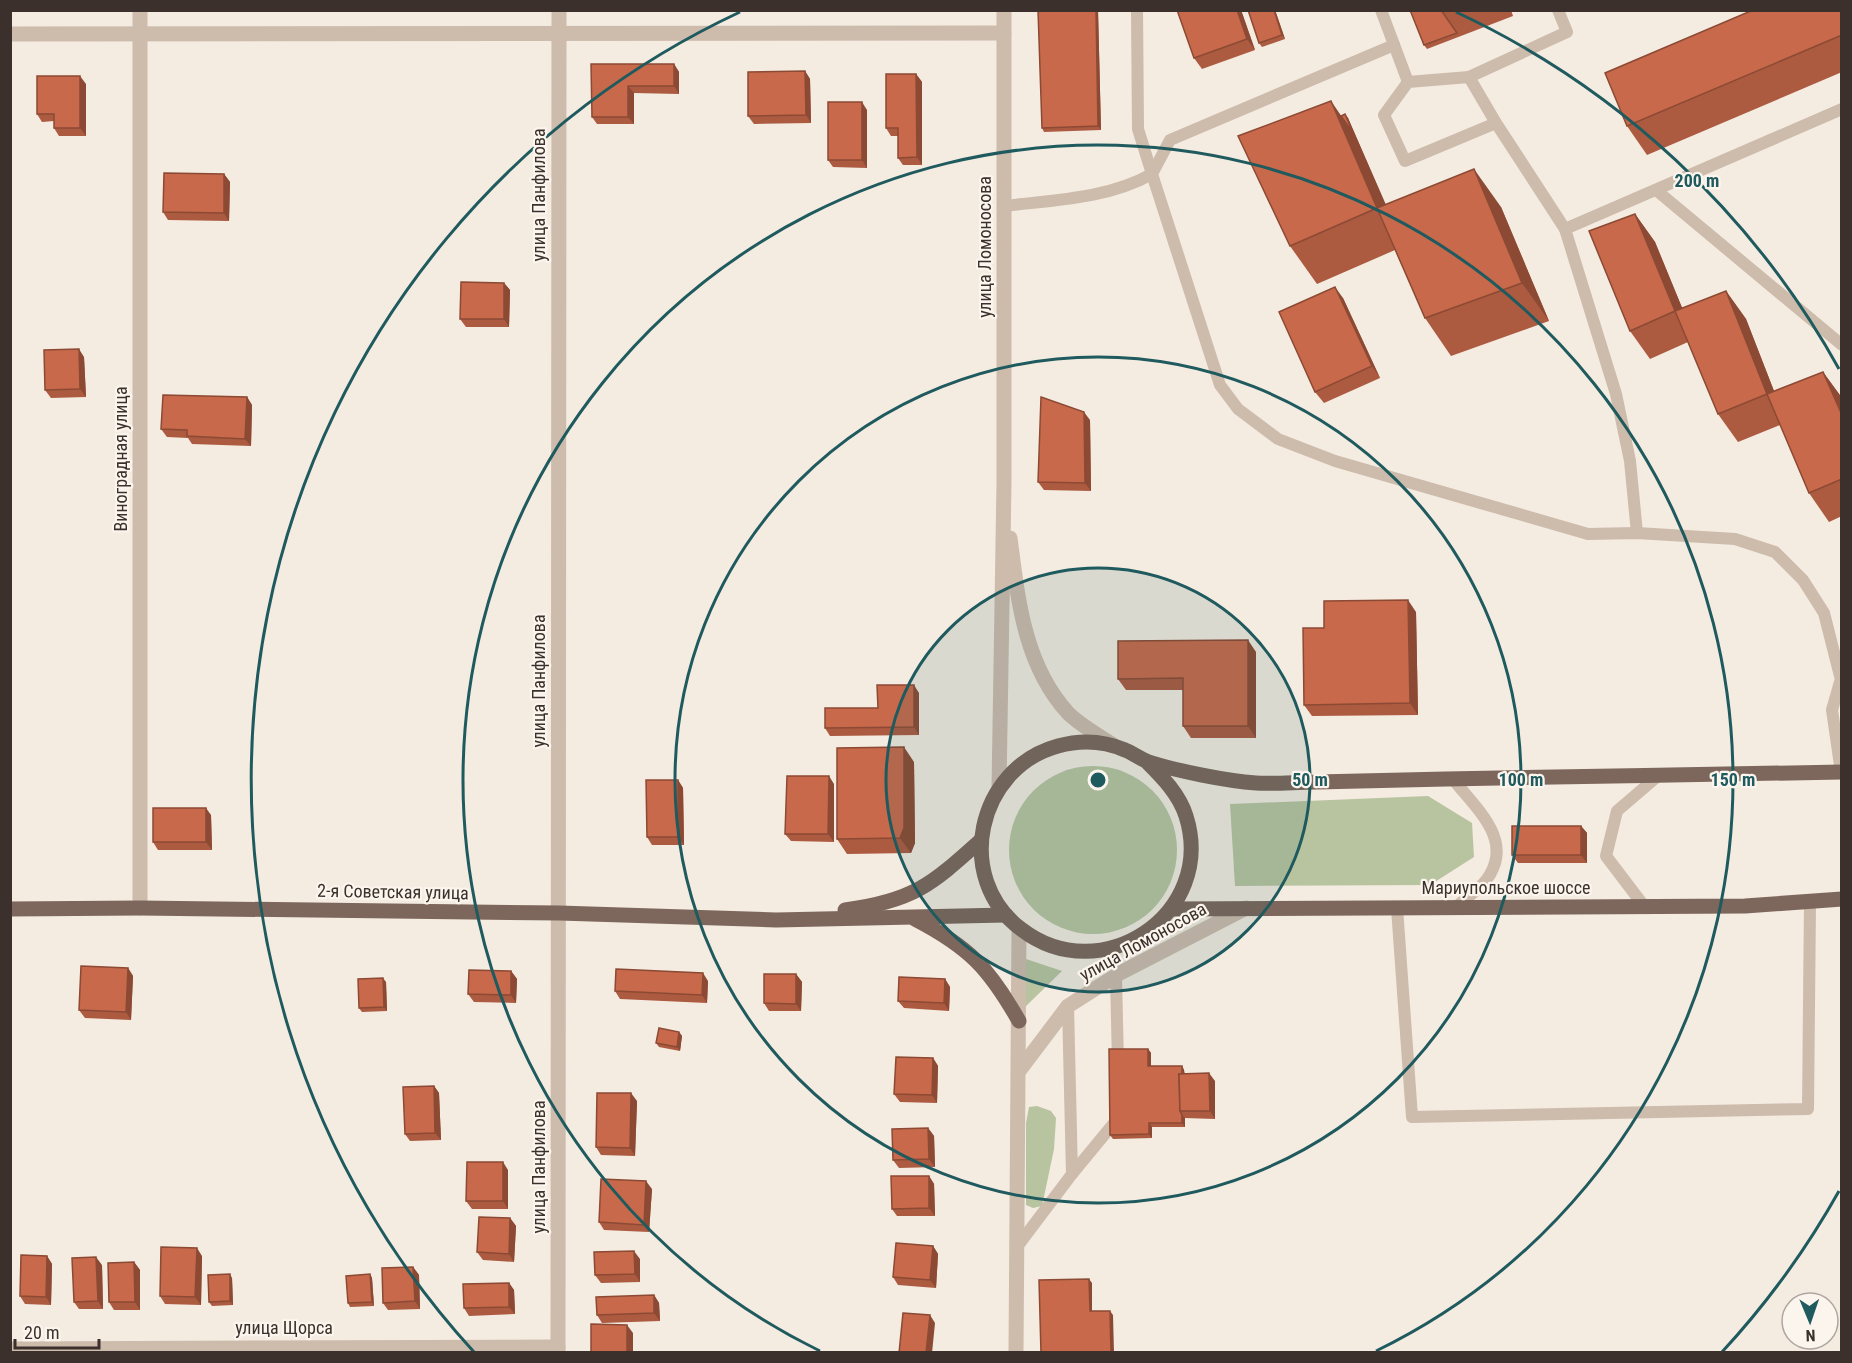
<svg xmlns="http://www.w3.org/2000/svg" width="1852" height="1363" font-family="'Roboto Condensed',sans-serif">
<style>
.green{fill:#b8c4a0}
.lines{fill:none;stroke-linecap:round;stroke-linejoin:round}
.service{stroke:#cdbbac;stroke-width:12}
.minor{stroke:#cdbbac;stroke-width:15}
.tertiary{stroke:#cdbbac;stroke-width:15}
.primary{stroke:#7d675c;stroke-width:15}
.wall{fill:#ac5a40}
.shaded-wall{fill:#8c4a34}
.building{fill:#c8694b;stroke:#8c4a34;stroke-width:1.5}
.ring{fill:none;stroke:#1f5a5e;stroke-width:3}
.labels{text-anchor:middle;stroke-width:4.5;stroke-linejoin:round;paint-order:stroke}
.street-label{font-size:18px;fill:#3b302b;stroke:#fbf5ee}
.centre{fill:#1f5a5e;stroke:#fbf5ee;stroke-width:3}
.ring-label{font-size:18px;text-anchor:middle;font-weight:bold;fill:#1f5a5e;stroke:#fbf5ee;stroke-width:4.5;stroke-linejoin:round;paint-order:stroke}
</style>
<rect width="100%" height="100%" fill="#f4ebe1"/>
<g class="green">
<circle cx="1093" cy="850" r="84"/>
<polygon points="1428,796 1472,823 1474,857 1430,885 1235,886 1230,804"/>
<polygon points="1023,958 1062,971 1023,1009"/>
<polygon points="1037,1106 1051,1111 1056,1118 1054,1149 1042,1206 1033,1208 1026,1205 1026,1123 1029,1107"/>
</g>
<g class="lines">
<g class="service">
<polyline points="1381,10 1408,82"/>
<polyline points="1394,45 1170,140 1152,174 1220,385 1238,409 1278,439 1335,461 1588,534 1637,533 1735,539 1775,552 1803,580 1824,613 1840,676"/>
<polyline points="1469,77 1567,32 1558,10"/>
<polyline points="1496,123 1405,161 1384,115 1408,82 1469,77 1496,123 1565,229 1842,109"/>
<polyline points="1656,190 1842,345"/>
<path d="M1004 206C1054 200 1107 199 1152 174L1138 129 1137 10"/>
<polyline points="1565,229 1616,394 1630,461 1637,533"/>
<polyline points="1841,772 1832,710 1842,675"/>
<path d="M1453 779C1476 809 1515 840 1487 879 1480 889 1466 898 1456 907"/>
<polyline points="1644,906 1606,856 1617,811 1659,775"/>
<polyline points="1397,908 1412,1117 1808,1109 1810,901"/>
<polyline points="1116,976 1118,1064"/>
<polyline points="1072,1174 1119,1117"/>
<polyline points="1017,1247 1072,1174 1068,1006"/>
</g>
<g class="minor">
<polyline points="140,10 140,908"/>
<polyline points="10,34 1004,33"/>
<polyline points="10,1349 558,1347"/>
<polyline points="558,1352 559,10"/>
</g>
<g class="tertiary">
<path d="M1010 538C1018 599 1024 665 1068 713 1080 725 1098 735 1113 745"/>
<polyline points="999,788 1004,483 1004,10"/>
<polyline points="1019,1071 1068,1006 1120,973 1246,908"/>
<polyline points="1016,1352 1019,928"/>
</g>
<g class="primary">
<path d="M1147 762C1163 778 1179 794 1186 816 1217 914 1101 991 1021 929 953 878 977 768 1058 746 1080 740 1104 741 1125 750 1133 753 1140 759 1149 762 1177 771 1227 781 1256 783 1276 784 1297 782 1317 782 1360 781 1403 780 1446 779 1578 777 1710 774 1842 772"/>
<polyline points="10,909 140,908 559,913 776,920 1006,915"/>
<polyline points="1171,909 1745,906 1842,899"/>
<path d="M845 910C913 901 931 885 980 841"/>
<path d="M915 919C969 947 989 968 1019 1021"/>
</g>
</g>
<g class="wall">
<polygon points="1038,10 1098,10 1101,130 1044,132 1042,128"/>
<polygon points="1241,10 1255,50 1202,69 1194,58"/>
<polygon points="1275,10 1285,39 1262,47 1259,43"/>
<polygon points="1410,10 1511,10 1513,16 1427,49 1424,45"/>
<polygon points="1842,10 1842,72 1647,155 1627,126"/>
<polygon points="591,64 674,64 679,72 679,94 634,93 634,124 597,124 592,117"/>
<polygon points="805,71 810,79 811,123 754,124 748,116"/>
<polygon points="916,74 922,82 922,165 903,165 898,158 898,136 891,136 886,128"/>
<polygon points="86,84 86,136 59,136 54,128 54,121 42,122 37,114"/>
<polygon points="867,110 867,168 833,167 828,160"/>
<polygon points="1345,114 1348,118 1385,204 1501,207 1549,321 1451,356 1425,318 1395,250 1317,284 1290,246 1341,116"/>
<polygon points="224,174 230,182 229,221 168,220 163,212"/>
<polygon points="1635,214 1655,242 1682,308 1726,291 1746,319 1774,391 1823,372 1842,398 1842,516 1829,522 1809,493 1780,425 1738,442 1718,414 1688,342 1650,359 1630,331"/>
<polygon points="504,283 510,290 509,327 466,327 460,319"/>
<polygon points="1343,298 1380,378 1324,403 1315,392"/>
<polygon points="84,357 86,397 51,398 45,390"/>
<polygon points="247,397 252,405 251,446 192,444 188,438 167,437 161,429"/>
<polygon points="1090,420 1091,491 1044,490 1038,482"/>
<polygon points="1416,612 1418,715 1312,716 1304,705 1324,628"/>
<polygon points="1256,652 1256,738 1191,738 1183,726 1183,690 1126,690 1118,679"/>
<polygon points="919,693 919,735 830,736 825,728"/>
<polygon points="914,762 915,843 911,853 847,854 837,839"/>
<polygon points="678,780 683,788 684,845 652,845 647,837"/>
<polygon points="834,784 834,842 791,841 785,834"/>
<polygon points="211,815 212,850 158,850 153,842"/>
<polygon points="1581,826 1587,833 1587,863 1518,863 1512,855"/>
<polygon points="128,968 133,976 131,1020 85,1018 79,1010"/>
<polygon points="511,971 517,979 516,1003 474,1002 468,994"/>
<polygon points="796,974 802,982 801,1011 769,1011 764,1003"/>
<polygon points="945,979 950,987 949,1011 904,1008 898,1001"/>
<polygon points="708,981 707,1003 620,999 615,991"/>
<polygon points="386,982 387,1011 362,1012 359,1008"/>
<polygon points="679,1032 682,1036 680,1051 659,1047 656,1043"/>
<polygon points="1148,1049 1151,1053 1151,1066 1182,1066 1184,1070 1185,1074 1215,1081 1215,1119 1185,1118 1185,1127 1152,1127 1152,1138 1113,1139 1110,1135"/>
<polygon points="933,1058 938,1066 937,1103 900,1102 894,1094"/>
<polygon points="434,1086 439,1093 441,1140 410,1141 405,1134"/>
<polygon points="637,1101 635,1156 601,1155 596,1147"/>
<polygon points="928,1128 934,1136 935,1167 899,1168 893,1160"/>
<polygon points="508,1170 508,1209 472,1209 466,1201"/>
<polygon points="929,1176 934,1184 935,1216 897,1216 892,1209"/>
<polygon points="652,1189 649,1232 604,1230 599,1222"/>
<polygon points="510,1218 516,1226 514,1262 483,1260 477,1252"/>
<polygon points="933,1246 938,1254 936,1288 898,1285 893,1277"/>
<polygon points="47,1256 52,1264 51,1305 25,1304 20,1296"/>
<polygon points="202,1256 201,1305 165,1304 160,1296"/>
<polygon points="640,1259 640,1282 601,1283 595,1275"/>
<polygon points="134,1262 140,1270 140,1310 114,1310 109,1302"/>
<polygon points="102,1265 103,1309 79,1309 74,1302"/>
<polygon points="413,1267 419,1275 420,1309 388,1310 383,1303"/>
<polygon points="370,1274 372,1278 374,1306 350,1307 348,1303"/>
<polygon points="232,1278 233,1305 212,1306 209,1302"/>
<polygon points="509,1283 514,1290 515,1314 469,1316 464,1308"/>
<polygon points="654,1295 659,1303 660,1321 602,1323 597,1315"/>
</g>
<g class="shaded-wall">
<polygon points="1096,10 1098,10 1101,130 1098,126"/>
<polygon points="1237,10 1241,10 1255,50 1247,39"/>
<polygon points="1274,10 1275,10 1285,39 1282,35"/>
<polygon points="674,64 679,72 679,94 674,86"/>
<polygon points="805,71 810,79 811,123 806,115"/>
<polygon points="916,74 922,82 922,165 917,157"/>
<polygon points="80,76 86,84 86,136 80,128"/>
<polygon points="628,86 634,93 634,124 628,117"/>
<polygon points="1331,101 1353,133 1345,114 1348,118 1404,246 1377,208"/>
<polygon points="862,102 867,110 867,168 862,160"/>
<polygon points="1474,169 1501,207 1549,321 1522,283"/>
<polygon points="224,174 230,182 229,221 224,213"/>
<polygon points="1635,214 1655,242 1695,339 1675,311"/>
<polygon points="504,283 510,290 509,327 504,319"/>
<polygon points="1335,287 1343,298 1380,378 1372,366"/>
<polygon points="1726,291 1746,319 1786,422 1767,394"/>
<polygon points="79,349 84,357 86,397 80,389"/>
<polygon points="1823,372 1842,398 1842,415"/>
<polygon points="247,397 252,405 251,446 245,439"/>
<polygon points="1084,412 1090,420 1091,491 1085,483"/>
<polygon points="1408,600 1416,612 1418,715 1410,703"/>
<polygon points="1248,640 1256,652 1256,738 1248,726"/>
<polygon points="914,685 919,693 919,735 914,727"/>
<polygon points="904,747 914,762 915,843 911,853 900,838"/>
<polygon points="829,776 834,784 834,842 828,834"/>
<polygon points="678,780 683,788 684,845 678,837"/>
<polygon points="206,808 211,815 212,850 206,842"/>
<polygon points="1581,826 1587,833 1587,863 1581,855"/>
<polygon points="128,968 133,976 131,1020 126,1012"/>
<polygon points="511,971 517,979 516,1003 511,995"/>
<polygon points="703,973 708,981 707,1003 702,995"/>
<polygon points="796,974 802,982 801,1011 796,1004"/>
<polygon points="383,978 386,982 387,1011 384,1007"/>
<polygon points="945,979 950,987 949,1011 944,1003"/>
<polygon points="679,1032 682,1036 680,1051 677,1047"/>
<polygon points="1148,1049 1151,1053 1151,1070 1148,1066"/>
<polygon points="933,1058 938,1066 937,1103 932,1095"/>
<polygon points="1182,1066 1184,1070 1185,1111 1182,1111"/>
<polygon points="1209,1073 1215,1081 1215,1119 1210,1111"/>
<polygon points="434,1086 439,1093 441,1140 435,1133"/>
<polygon points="631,1093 637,1101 635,1156 630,1148"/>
<polygon points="1182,1115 1185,1118 1185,1127 1182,1123"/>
<polygon points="1149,1123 1152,1127 1152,1138 1149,1134"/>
<polygon points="928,1128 934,1136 935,1167 929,1159"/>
<polygon points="503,1162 508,1170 508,1209 503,1201"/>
<polygon points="929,1176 934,1184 935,1216 929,1208"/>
<polygon points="646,1181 652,1189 649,1232 644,1225"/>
<polygon points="510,1218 516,1226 514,1262 509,1254"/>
<polygon points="933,1246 938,1254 936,1288 930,1280"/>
<polygon points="197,1248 202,1256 201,1305 195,1297"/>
<polygon points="634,1251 640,1259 640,1282 635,1274"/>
<polygon points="47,1256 52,1264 51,1305 46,1297"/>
<polygon points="96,1257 102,1265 103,1309 98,1301"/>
<polygon points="134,1262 140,1270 140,1310 135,1302"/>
<polygon points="413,1267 419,1275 420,1309 415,1301"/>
<polygon points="230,1274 232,1278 233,1305 230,1301"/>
<polygon points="370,1274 372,1278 374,1306 372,1302"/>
<polygon points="1089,1279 1092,1283 1092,1315 1090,1311"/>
<polygon points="509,1283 514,1290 515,1314 509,1307"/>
<polygon points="654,1295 659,1303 660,1321 654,1313"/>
<polygon points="1110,1311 1113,1315 1114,1353 1111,1353"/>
<polygon points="930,1315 935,1323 932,1353 926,1353"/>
<polygon points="627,1325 633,1333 633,1353 627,1353"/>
</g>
<g class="building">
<polygon points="1038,10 1096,10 1098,126 1042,128"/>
<polygon points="1177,10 1237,10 1247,39 1194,58"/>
<polygon points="1248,10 1274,10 1282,35 1259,43"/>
<polygon points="1410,10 1441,10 1457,33 1424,45"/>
<polygon points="1753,10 1842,10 1842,35 1627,126 1605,73"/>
<polygon points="591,64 674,64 674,86 628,86 628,117 592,117"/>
<polygon points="805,71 806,115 748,116 748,72"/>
<polygon points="886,74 916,74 917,157 898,158 898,128 886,128"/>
<polygon points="37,76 80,76 80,128 54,128 54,114 37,114"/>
<polygon points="1331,101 1377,208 1290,246 1238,136"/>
<rect x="828" y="102" width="34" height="58"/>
<polygon points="1345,114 1353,133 1341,116"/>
<polygon points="1474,169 1522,283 1425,318 1377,208"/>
<polygon points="164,173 224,174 224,213 163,212"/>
<polygon points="1635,214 1675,311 1630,331 1589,231"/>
<polygon points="461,282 504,283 504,319 460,319"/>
<polygon points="1335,287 1372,366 1315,392 1279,312"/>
<polygon points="1726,291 1767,394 1823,372 1842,415 1842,479 1809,493 1767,394 1718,414 1675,311"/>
<polygon points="79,349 80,389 45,390 44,350"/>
<polygon points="163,395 247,397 245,439 187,436 187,430 161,429"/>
<polygon points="1041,397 1084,412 1085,483 1038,482"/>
<polygon points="1408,600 1410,703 1304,705 1303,628 1324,628 1324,601"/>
<polygon points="1248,640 1248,726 1183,726 1183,678 1118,679 1118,641"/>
<polygon points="877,685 914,685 914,727 825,728 825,708 878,708"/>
<polygon points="904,747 904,828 900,838 837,839 837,748"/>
<polygon points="787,776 829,776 828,834 785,834"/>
<polygon points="646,780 678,780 678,837 647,837"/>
<rect x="153" y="808" width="53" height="34"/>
<rect x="1512" y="826" width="69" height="29"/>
<polygon points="81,966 128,968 126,1012 79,1010"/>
<polygon points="616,969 703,973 702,995 615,991"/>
<polygon points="469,970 511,971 511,995 468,994"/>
<polygon points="764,974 796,974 796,1004 764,1003"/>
<polygon points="899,977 945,979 944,1003 898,1001"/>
<polygon points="383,978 384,1007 359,1008 358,979"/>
<polygon points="659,1028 679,1032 677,1047 656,1043"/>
<polygon points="1109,1049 1148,1049 1148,1066 1182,1066 1182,1074 1179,1074 1180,1111 1182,1115 1182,1123 1149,1123 1149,1134 1110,1135"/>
<polygon points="896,1057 933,1058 932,1095 894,1094"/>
<polygon points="1209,1073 1210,1111 1180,1111 1179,1074"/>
<polygon points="434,1086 435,1133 405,1134 403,1087"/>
<polygon points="597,1093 631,1093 630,1148 596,1147"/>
<polygon points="928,1128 929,1159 893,1160 892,1129"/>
<polygon points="467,1162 503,1162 503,1201 466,1201"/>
<polygon points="891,1176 929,1176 929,1208 892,1209"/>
<polygon points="601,1179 646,1181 644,1225 599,1222"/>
<polygon points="479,1217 510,1218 509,1254 477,1252"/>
<polygon points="896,1243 933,1246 930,1280 893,1277"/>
<polygon points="161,1247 197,1248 195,1297 160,1296"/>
<polygon points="634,1251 635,1274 595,1275 594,1252"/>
<polygon points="21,1255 47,1256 46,1297 20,1296"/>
<polygon points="96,1257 98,1301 74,1302 72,1258"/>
<polygon points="134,1262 135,1302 109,1302 108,1263"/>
<polygon points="413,1267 415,1301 383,1303 382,1268"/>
<polygon points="230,1274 230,1301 209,1302 208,1275"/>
<polygon points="370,1274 372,1302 348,1303 346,1276"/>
<polygon points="1089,1279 1090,1311 1110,1311 1111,1353 1041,1353 1039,1280"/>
<polygon points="509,1283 509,1307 464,1308 463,1284"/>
<polygon points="654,1295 654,1313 597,1315 596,1297"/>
<polygon points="903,1313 930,1315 926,1353 899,1353"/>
<polygon points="591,1324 627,1325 627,1353 591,1353"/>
</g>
<circle cx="1098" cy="780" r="212" fill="#1f5a5e" fill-opacity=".12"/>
<g class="ring">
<circle cx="1098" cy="780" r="212"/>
<circle cx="1098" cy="780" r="423"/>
<path d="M820 1351A635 635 0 1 1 1376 1351"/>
<path d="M1839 1191A847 847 0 0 1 1722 1352M474 1352A847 847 0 0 1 740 12M1456 12A847 847 0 0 1 1839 369"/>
</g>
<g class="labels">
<g class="street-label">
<text transform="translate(539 195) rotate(-90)" y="6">улица Панфилова</text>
<text transform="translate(985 247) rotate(-90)" y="6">улица Ломоносова</text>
<text transform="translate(121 459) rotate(-90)" y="6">Виноградная улица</text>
<text transform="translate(539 681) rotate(-90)" y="6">улица Панфилова</text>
<text x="1506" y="894">Мариупольское шоссе</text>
<text transform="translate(393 892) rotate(1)" y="6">2-я Советская улица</text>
<text transform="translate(1143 942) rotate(-29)" y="6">улица Ломоносова</text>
<text transform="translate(539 1167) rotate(-90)" y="6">улица Панфилова</text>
<text x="284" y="1334">улица Щорса</text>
</g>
</g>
<circle cx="1098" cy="780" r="9" class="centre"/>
<g class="ring-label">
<text x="1697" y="187">200 m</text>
<text x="1310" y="786">50 m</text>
<text x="1521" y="786">100 m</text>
<text x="1733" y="786">150 m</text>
</g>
<rect width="1852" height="1363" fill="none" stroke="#3b302b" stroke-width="24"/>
<g transform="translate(1810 1321) rotate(178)"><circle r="28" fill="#fbf5ee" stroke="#aea6a0" stroke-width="1.5"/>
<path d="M0-4.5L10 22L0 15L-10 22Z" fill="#1f5a5e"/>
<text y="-9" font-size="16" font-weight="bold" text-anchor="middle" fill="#3b302b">N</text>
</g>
<path d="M15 1339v9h84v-9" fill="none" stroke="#3b302b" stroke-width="3"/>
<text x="24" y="1339" font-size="18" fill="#3b302b" stroke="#fbf5ee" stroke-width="4.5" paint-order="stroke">20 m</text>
</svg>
